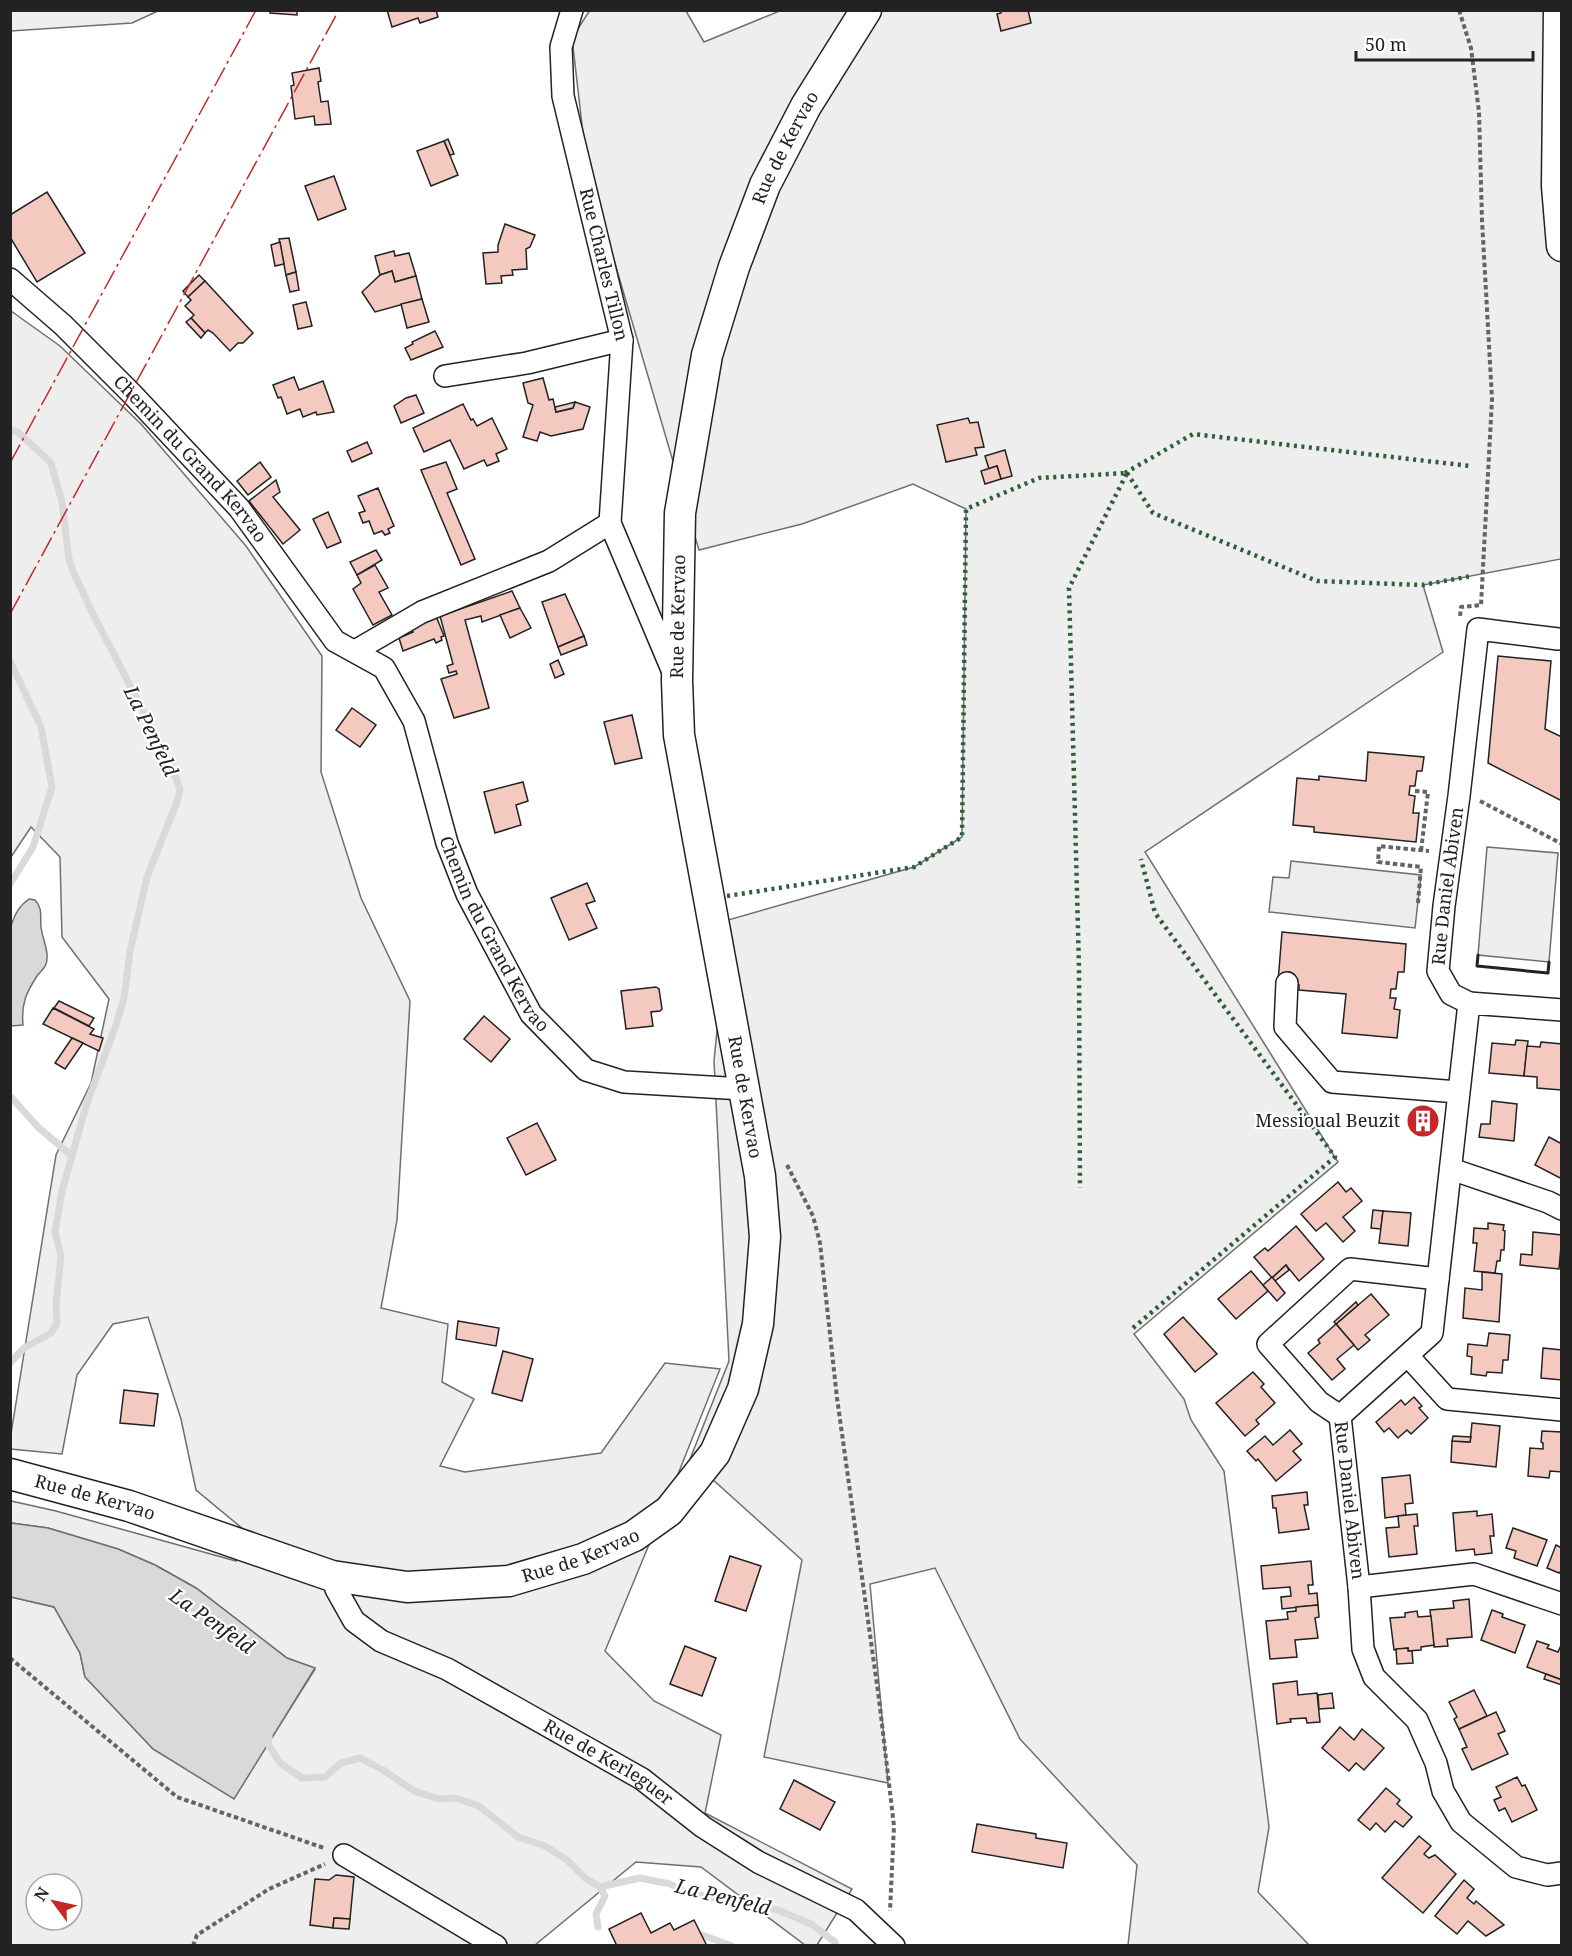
<svg xmlns="http://www.w3.org/2000/svg" width="1572" height="1956" font-family="'Noto Serif',serif">
<style>
.green{fill:#eee;stroke:#6f6f6f;stroke-width:1.5;fill-rule:evenodd}
.parking{fill:#ededed;stroke:#6f6f6f;stroke-width:1.5}
.water{fill:#d9d9d9;stroke:#6f6f6f;stroke-width:1.5}
.lines{fill:none;stroke-linecap:round;stroke-linejoin:round}
.stream{stroke:#d9d9d9;stroke-width:7}
.building{fill:#f3c9c0;stroke:#222;stroke-width:1.5}
.street-casing{stroke:#222;stroke-width:24}
.secondary-casing{stroke:#222;stroke-width:33}
.path{stroke:#646464;stroke-width:4;stroke-dasharray:4.5 3;stroke-linecap:butt}
.street{stroke:#fff;stroke-width:21}
.secondary{stroke:#fff;stroke-width:30}
.hedge{stroke:#2f5e38;stroke-width:4.5;stroke-dasharray:3 4.5;stroke-linecap:butt}
.wall{stroke:#222;stroke-width:3}
.power{stroke:#c62828;stroke-width:1.5;stroke-dasharray:21 4.5 3 4.5;stroke-linecap:butt}
.labels{text-anchor:middle;stroke-width:4.5;stroke-linejoin:round;paint-order:stroke}
.street-label{font-size:18px;fill:#222;stroke:#fff}
.poi-label{font-size:18px;fill:#222;stroke:#fff;text-anchor:end}
.water-label{font-size:20px;font-style:italic;fill:#222;stroke:#fff}
</style>
<rect width="100%" height="100%" fill="#fff"/>
<g class="green">
<polygon points="11,10 158,10 158,11 132,23 11,31"/>
<polygon points="590,10 686,11 704,42 782,10 1561,11 1561,559 1423,585 1443,652 1145,852 1338,1162 1134,1334 1184,1399 1191,1420 1224,1471 1269,1827 1258,1892 1309,1945 1128,1945 1137,1865 1020,1739 935,1568 870,1584 888,1783 764,1757 802,1560 690,1459 729,1361 714,1061 728,920 914,867 962,837 966,509 913,484 802,524 699,550 587,168 572,38"/>
<path d="M11 311 60 346 141 424 246 546 322 656 321 772 361 898 410 1001 397 1220 381 1308 448 1324 442 1382 474 1399 440 1466 465 1472 601 1453 665 1363 720 1369 672 1489 605 1651 654 1701 721 1735 705 1813 852 1889 817 1945H805L701 1867 636 1862 535 1945H11V1597L54 1607 80 1653 85 1677 153 1749 234 1798 315 1669 287 1658 196 1588 155 1565 118 1549 48 1528 11 1523V1501L56 1511 236 1561 243 1529 196 1490 181 1419 148 1317 113 1324 77 1375 62 1454 11 1449V1434L56 1155 91 1083 109 999 62 937 60 857 31 827 11 857ZM36 1884H72V1920H36Z"/>
<polygon points="1487,847 1558,853 1549,962 1478,955"/>
</g>
<polygon class="parking" points="1291,861 1421,875 1415,928 1269,912 1273,877 1289,878"/>
<g class="water">
<path d="M29 899 35 900C43 909 40 915 41 927 42 938 50 953 46 964 45 968 40 972 37 976 26 993 21 1004 23 1025L11 1026V926C15 914 19 906 29 899Z"/>
<polygon points="11,1523 48,1528 118,1549 155,1565 196,1588 287,1658 315,1668 234,1799 153,1749 85,1677 80,1653 54,1607 11,1597"/>
</g>
<g class="lines">
<g class="stream">
<polyline points="10,430 18,432 51,463 62,502 69,559 73,571 92,612 172,767 180,789 177,802 147,877 130,951 124,998 116,1025 87,1103 62,1191 55,1232 61,1256 56,1304 57,1323 51,1333 24,1348 10,1363"/>
<polyline points="10,661 41,727 52,787 33,847 10,884"/>
<polyline points="10,1096 39,1128 72,1156"/>
<polyline points="269,1737 268,1744 280,1763 302,1778 325,1777 341,1763 360,1758 383,1770 414,1791 439,1799 456,1798 479,1806 518,1837 545,1846 567,1860 585,1878 600,1887 640,1878 670,1884 687,1893 740,1902 778,1910 811,1924 835,1942 836,1946"/>
<polyline points="598,1927 596,1914 605,1896 600,1887"/>
<polyline points="702,1935 732,1946"/>
</g>
</g>
<g class="building">
<polygon points="270,10 297,10 297,15 270,13"/>
<polygon points="387,10 436,10 438,17 420,23 418,18 392,27"/>
<polygon points="1001,10 1028,10 1031,23 1001,31 997,14 1001,13"/>
<polygon points="319,68 321,81 318,82 321,102 328,101 331,124 315,125 314,116 295,119 291,86 294,85 292,73"/>
<polygon points="448,139 454,154 450,155 444,141"/>
<polygon points="444,141 458,175 431,186 417,151"/>
<polygon points="334,176 346,209 318,220 305,186"/>
<polygon points="47,192 85,253 37,282 10,237 10,215"/>
<polygon points="505,224 535,235 530,247 526,249 527,269 512,270 513,275 501,276 502,283 486,284 483,253 498,252 498,245"/>
<polygon points="289,238 296,272 286,275 279,239"/>
<polygon points="280,242 284,264 275,266 271,245"/>
<polygon points="394,251 395,256 409,253 416,276 395,282 392,271 380,275 375,256"/>
<polygon points="392,271 395,282 416,276 422,299 375,312 362,292 380,275"/>
<polygon points="296,272 299,290 290,292 286,275"/>
<polygon points="199,275 205,281 188,297 183,291"/>
<polygon points="205,281 253,333 243,343 238,343 230,351 213,333 208,330 205,333 191,318 194,315 185,306 191,300 188,297"/>
<polygon points="422,299 429,322 407,328 401,304"/>
<polygon points="306,302 312,326 298,329 293,305"/>
<polygon points="191,318 205,333 201,338 186,322"/>
<polygon points="435,331 443,347 411,360 405,348 413,344 412,342"/>
<polygon points="294,377 299,390 323,381 334,412 317,415 316,412 303,417 300,409 287,414 281,397 278,398 273,385"/>
<polygon points="543,378 549,400 553,399 556,412 573,408 575,402 590,407 583,429 551,436 540,432 537,441 523,437 533,405 528,403 523,383"/>
<polygon points="416,395 424,413 401,423 394,406 406,398"/>
<polygon points="575,402 573,408 556,412 555,407"/>
<polygon points="463,404 471,420 473,419 477,426 492,418 507,449 496,454 499,461 487,466 484,460 464,469 450,440 424,452 413,428"/>
<polygon points="968,418 970,423 978,422 984,447 975,448 977,455 946,462 937,425"/>
<polygon points="367,442 372,453 352,462 347,451"/>
<polygon points="1005,450 1012,476 1001,479 997,466 989,469 985,456"/>
<polygon points="260,462 271,477 248,495 237,481"/>
<polygon points="446,462 457,489 447,493 475,559 461,565 421,470"/>
<polygon points="997,466 1001,479 985,484 981,471"/>
<polygon points="276,480 280,492 273,497 300,530 283,544 249,501"/>
<polygon points="378,488 394,526 388,529 390,533 385,535 382,531 374,534 369,521 363,523 359,513 365,511 358,496"/>
<polygon points="328,512 341,542 327,548 313,519"/>
<polygon points="376,550 382,560 357,575 350,562"/>
<polygon points="375,565 388,588 379,592 392,615 373,625 353,589 361,583 357,575"/>
<polygon points="512,591 520,608 482,622 481,616 465,620 489,708 454,718 441,679 457,674 456,671 449,673 447,666 453,664 440,616"/>
<polygon points="565,594 584,636 558,647 542,602"/>
<polygon points="520,608 531,628 510,638 500,615"/>
<polygon points="436,616 444,636 441,637 442,640 436,643 434,639 403,651 399,638 413,632 411,626"/>
<polygon points="584,636 587,645 561,655 558,647"/>
<polygon points="1498,656 1551,661 1545,729 1562,737 1562,801 1488,763"/>
<polygon points="558,660 564,674 555,678 550,664"/>
<polygon points="352,708 376,725 360,747 336,730"/>
<polygon points="632,715 642,758 615,764 604,722"/>
<polygon points="1368,752 1424,757 1422,771 1417,771 1415,786 1410,786 1409,795 1415,796 1413,813 1419,813 1416,842 1314,832 1314,827 1293,825 1297,778 1319,780 1319,776 1366,781"/>
<polygon points="523,782 528,801 516,805 521,825 495,833 484,792"/>
<polygon points="587,883 595,901 586,904 597,928 569,940 551,898"/>
<polygon points="1282,932 1406,944 1404,972 1398,972 1396,989 1391,989 1390,998 1396,998 1394,1009 1400,1010 1397,1038 1342,1033 1346,994 1299,990 1299,985 1278,982"/>
<polygon points="656,987 659,989 662,1009 660,1011 651,1012 653,1026 626,1029 621,991"/>
<polygon points="59,1001 94,1018 89,1026 54,1008"/>
<polygon points="53,1008 94,1029 90,1034 103,1038 99,1051 43,1024"/>
<polygon points="484,1016 510,1039 491,1062 464,1039"/>
<polygon points="72,1038 83,1043 65,1069 55,1063"/>
<polygon points="1516,1040 1528,1041 1524,1076 1489,1073 1492,1043 1515,1045"/>
<polygon points="1541,1042 1562,1044 1561,1090 1537,1088 1537,1077 1524,1076 1527,1046 1540,1047"/>
<polygon points="1492,1101 1517,1104 1514,1141 1479,1137 1481,1124 1490,1124"/>
<polygon points="1420,1114 1427,1115 1426,1127 1419,1127"/>
<polygon points="537,1123 556,1160 526,1175 507,1138"/>
<polygon points="1549,1137 1562,1144 1562,1179 1535,1165"/>
<polygon points="1338,1182 1346,1192 1351,1188 1362,1201 1343,1217 1355,1231 1343,1242 1326,1223 1316,1231 1301,1214"/>
<polygon points="1373,1210 1383,1211 1381,1229 1371,1228"/>
<polygon points="1383,1211 1411,1213 1408,1246 1379,1243"/>
<polygon points="1488,1223 1504,1225 1503,1230 1505,1231 1504,1250 1501,1250 1500,1261 1497,1261 1495,1273 1474,1271 1477,1243 1473,1243 1474,1228 1488,1229"/>
<polygon points="1296,1226 1324,1259 1299,1281 1286,1265 1272,1278 1254,1257 1265,1248 1268,1251"/>
<polygon points="1533,1232 1562,1235 1559,1269 1520,1265 1521,1254 1532,1255"/>
<polygon points="1286,1265 1289,1270 1275,1281 1272,1278"/>
<polygon points="1251,1271 1268,1291 1236,1319 1218,1299"/>
<polygon points="1482,1272 1502,1274 1499,1322 1463,1318 1465,1288 1482,1290"/>
<polygon points="1272,1277 1285,1293 1277,1301 1263,1285"/>
<polygon points="1371,1294 1389,1315 1365,1335 1370,1340 1358,1350 1336,1324"/>
<polygon points="1356,1302 1358,1305 1336,1324 1334,1322"/>
<polygon points="1183,1317 1217,1354 1195,1372 1164,1334"/>
<polygon points="458,1321 499,1328 496,1346 456,1339"/>
<polygon points="1336,1324 1354,1345 1337,1359 1345,1369 1332,1380 1308,1353 1320,1343 1318,1340"/>
<polygon points="1489,1333 1510,1335 1508,1360 1503,1360 1502,1373 1487,1372 1486,1376 1471,1374 1472,1357 1467,1356 1468,1344 1487,1346"/>
<polygon points="1543,1348 1562,1350 1562,1380 1541,1378"/>
<polygon points="503,1351 533,1359 522,1401 492,1393"/>
<polygon points="1253,1372 1264,1384 1261,1387 1275,1403 1256,1420 1259,1424 1245,1436 1216,1403"/>
<polygon points="124,1390 158,1394 154,1426 120,1423"/>
<polygon points="1414,1397 1422,1406 1419,1408 1428,1418 1411,1434 1407,1430 1398,1438 1389,1428 1384,1432 1376,1422 1401,1400 1405,1405"/>
<polygon points="1472,1423 1500,1426 1496,1467 1451,1462 1452,1441 1470,1442"/>
<polygon points="1290,1430 1302,1444 1293,1451 1301,1460 1276,1481 1258,1459 1256,1461 1247,1451 1265,1436 1273,1445"/>
<polygon points="1542,1431 1562,1432 1562,1472 1550,1471 1549,1478 1528,1476 1530,1448 1543,1449 1543,1443 1541,1442"/>
<polygon points="1453,1436 1471,1437 1470,1442 1452,1441"/>
<polygon points="1410,1475 1413,1503 1405,1504 1406,1515 1385,1518 1382,1478"/>
<polygon points="1307,1492 1308,1505 1304,1505 1309,1529 1279,1533 1276,1508 1273,1508 1272,1496"/>
<polygon points="1477,1511 1477,1516 1492,1514 1494,1536 1490,1536 1492,1553 1475,1555 1474,1549 1456,1551 1453,1513"/>
<polygon points="1417,1514 1418,1526 1414,1526 1417,1554 1389,1557 1386,1528 1399,1527 1398,1516"/>
<polygon points="1513,1528 1547,1540 1537,1566 1514,1558 1516,1551 1506,1548"/>
<polygon points="1556,1545 1562,1548 1562,1570 1559,1573 1547,1568"/>
<polygon points="730,1556 761,1566 746,1611 715,1601"/>
<polygon points="1311,1561 1313,1585 1308,1585 1309,1594 1317,1593 1318,1605 1282,1609 1281,1597 1291,1596 1290,1587 1263,1589 1261,1566"/>
<polygon points="1469,1599 1472,1637 1447,1639 1448,1646 1434,1647 1430,1610 1454,1608 1453,1601"/>
<polygon points="1318,1605 1319,1617 1315,1618 1318,1638 1295,1640 1297,1657 1270,1659 1266,1621 1288,1619 1287,1612 1296,1611 1296,1607"/>
<polygon points="1492,1610 1503,1614 1502,1617 1525,1625 1515,1653 1481,1640"/>
<polygon points="1417,1611 1418,1617 1431,1616 1434,1645 1421,1647 1421,1650 1408,1651 1408,1648 1394,1650 1390,1618 1405,1617 1405,1613"/>
<polygon points="1537,1641 1549,1645 1547,1648 1558,1652 1562,1643 1562,1680 1527,1667"/>
<polygon points="685,1646 716,1658 702,1696 670,1684"/>
<polygon points="1408,1648 1408,1651 1412,1651 1413,1663 1397,1664 1396,1649"/>
<polygon points="1546,1674 1562,1680 1562,1685 1544,1679"/>
<polygon points="1297,1681 1298,1695 1317,1693 1320,1722 1307,1723 1306,1718 1290,1719 1291,1722 1277,1724 1273,1684"/>
<polygon points="1474,1690 1487,1716 1459,1729 1454,1719 1457,1717 1449,1702"/>
<polygon points="1332,1693 1334,1708 1319,1709 1318,1695"/>
<polygon points="1496,1712 1505,1731 1498,1734 1508,1754 1472,1770 1462,1749 1467,1747 1459,1729"/>
<polygon points="1340,1727 1354,1740 1362,1729 1384,1748 1364,1770 1356,1763 1349,1771 1322,1748"/>
<polygon points="1517,1777 1522,1786 1525,1785 1537,1810 1512,1822 1505,1808 1499,1811 1494,1800 1501,1797 1496,1787"/>
<polygon points="794,1780 835,1802 820,1830 780,1809"/>
<polygon points="1386,1788 1400,1800 1397,1804 1412,1817 1403,1827 1395,1821 1385,1832 1376,1823 1370,1830 1358,1820"/>
<polygon points="977,1824 1036,1834 1036,1838 1067,1843 1063,1868 972,1852"/>
<polygon points="1419,1836 1431,1846 1424,1854 1429,1858 1435,1855 1456,1874 1423,1913 1382,1878"/>
<polygon points="336,1875 354,1877 350,1919 334,1918 333,1928 310,1925 315,1879 329,1880"/>
<polygon points="1464,1880 1474,1889 1467,1898 1474,1904 1476,1901 1504,1925 1486,1936 1468,1921 1457,1934 1435,1916"/>
<polygon points="641,1913 651,1933 670,1923 674,1930 694,1920 707,1946 617,1946 609,1929"/>
<polygon points="334,1918 350,1919 349,1929 333,1928"/>
</g>
<g class="lines">
<defs>
<g id="street">
<path id="s1" d="M572 10 561 47 563 96 622 340 610 523"/>
<path id="s2" d="M10 279 63 325 132 394 239 508 335 641 384 668 414 721 447 843 467 894 531 1014 586 1070 624 1082 743 1089"/>
<polyline points="445,376 527,363 622,340"/>
<polyline points="355,651 422,612 549,561 610,523 673,672"/>
<polyline points="1287,983 1285,1027 1332,1082 1458,1092"/>
<path id="s3" d="M1469 1003 1451 994 1438 971 1444 906 1459 796 1478 629 1558 639"/>
<path id="s4" d="M1562 1010 1469 1003 1432 1333 1340 1416 1359 1587 1363 1649 1374 1677 1417 1720 1436 1763 1443 1791 1461 1822 1516 1867 1547 1875 1562 1873"/>
<polyline points="1451,1169 1548,1202 1562,1209"/>
<polyline points="1408,1356 1447,1399 1562,1410"/>
<polyline points="1340,1416 1319,1402 1268,1344 1350,1269 1438,1279"/>
<path id="s5" d="M332 1576 336 1589 354 1621 381 1641 447 1669 642 1779 703 1827 758 1862 856 1910 894 1946"/>
<polyline points="1359,1587 1474,1574 1562,1604"/>
<polyline points="344,1855 496,1946"/>
</g>
<g id="secondary">
<polyline points="1559,10 1557,186 1562,246"/>
<path id="s6" d="M10 1474 129 1506 332 1576 407 1587 509 1581 583 1559 634 1536 669 1511 715 1453 743 1389 758 1324 765 1237 760 1176 679 735 677 681 680 513 707 355 734 267 765 185 806 106 866 10"/>
</g>
</defs>
<use href="#street" class="street-casing"/>
<use href="#secondary" class="secondary-casing"/>
<g class="path">
<polyline points="1459,10 1471,48 1479,112 1482,220 1492,399 1481,605 1461,607 1460,616"/>
<polyline points="1415,791 1428,792 1421,851"/>
<polyline points="1480,801 1562,844"/>
<polyline points="1418,903 1421,867 1378,862 1379,846 1429,851"/>
<polyline points="787,1165 813,1216 820,1243 837,1398 879,1699 894,1826 890,1911"/>
<polyline points="10,1658 177,1797 324,1848"/>
<polyline points="193,1946 197,1935 269,1889 325,1864"/>
</g>
<use href="#street" class="street"/>
<use href="#secondary" class="secondary"/>
<g class="hedge">
<polyline points="1125,473 1193,434 1470,466"/>
<polyline points="1127,473 1153,513 1317,581 1422,585 1472,576"/>
<polyline points="727,896 914,867 962,837 966,509 1039,478 1127,473 1069,588 1079,968 1080,1188"/>
<polyline points="1133,1328 1335,1157 1155,913 1141,859"/>
</g>
<polyline class="wall" points="1478,955 1477,966 1548,973 1549,962"/>
<g class="power">
<polyline points="10,463 256,10"/>
<polyline points="10,614 339,10"/>
</g>
</g>
<defs>
<symbol id="building-disc" viewBox="-11 -11 22 22"><circle r="9.5" fill="#c62828" stroke="#fff"/><path d="M-4-6H4V6H1V3H-1V6H-4ZM-2.5-4.3h1.7v1.8h-1.7ZM.8-4.3h1.7v1.8H.8ZM-2.5-1h1.7V.8h-1.7ZM.8-1h1.7V.8H.8Z" fill="#fff"/></symbol>
</defs>
<g fill-rule="evenodd">
<use href="#building-disc" x="1404" y="1102" width="38" height="38"/>
</g>
<g class="labels">
<g class="street-label">
<text dy="6" stroke="none"><textPath href="#s6" startOffset="2104">Rue de Kervao</textPath></text>
<text dy="6" stroke="none"><textPath href="#s1" startOffset="261">Rue Charles Tillon</textPath></text>
<text dy="6" stroke="none"><textPath href="#s2" startOffset="255">Chemin du Grand Kervao</textPath></text>
<text dy="6" stroke="none"><textPath href="#s6" startOffset="1618">Rue de Kervao</textPath></text>
<text dy="6" stroke="none"><textPath href="#s3" startOffset="132">Rue Daniel Abiven</textPath></text>
<text dy="6" stroke="none"><textPath href="#s2" startOffset="834">Chemin du Grand Kervao</textPath></text>
<text transform="translate(745 1097) rotate(80)" y="6">Rue de Kervao</text>
<text dy="6" stroke="none"><textPath href="#s6" startOffset="88">Rue de Kervao</textPath></text>
<text dy="6" stroke="none"><textPath href="#s4" startOffset="634">Rue Daniel Abiven</textPath></text>
<text dy="6" stroke="none"><textPath href="#s6" startOffset="592">Rue de Kervao</textPath></text>
<text dy="6" stroke="none"><textPath href="#s5" startOffset="342">Rue de Kerleguer</textPath></text>
</g>
<g class="poi-label">
<text x="1400" y="1127">Messioual Beuzit</text>
</g>
<g class="water-label">
<text transform="translate(151 731) rotate(64)" y="7">La Penfeld</text>
<text transform="translate(212 1621) rotate(35)" y="7">La Penfeld</text>
<text transform="translate(723 1897) rotate(14)" y="7">La Penfeld</text>
</g>
</g>
<rect width="1572" height="1956" fill="none" stroke="#222222" stroke-width="24"/>
<g transform="translate(54 1902) rotate(303)"><circle r="28" fill="#ffffff" stroke="#a7a7a7" stroke-width="1.5"/>
<path d="M0-4.5L10 22L0 15L-10 22Z" fill="#c62828"/>
<text y="-9" font-size="16" font-weight="bold" text-anchor="middle" fill="#222222">N</text>
</g>
<path d="M1356 51v9h177v-9" fill="none" stroke="#222222" stroke-width="3"/>
<text x="1365" y="51" font-size="18" fill="#222222" stroke="#ffffff" stroke-width="4.5" paint-order="stroke">50 m</text>
</svg>
